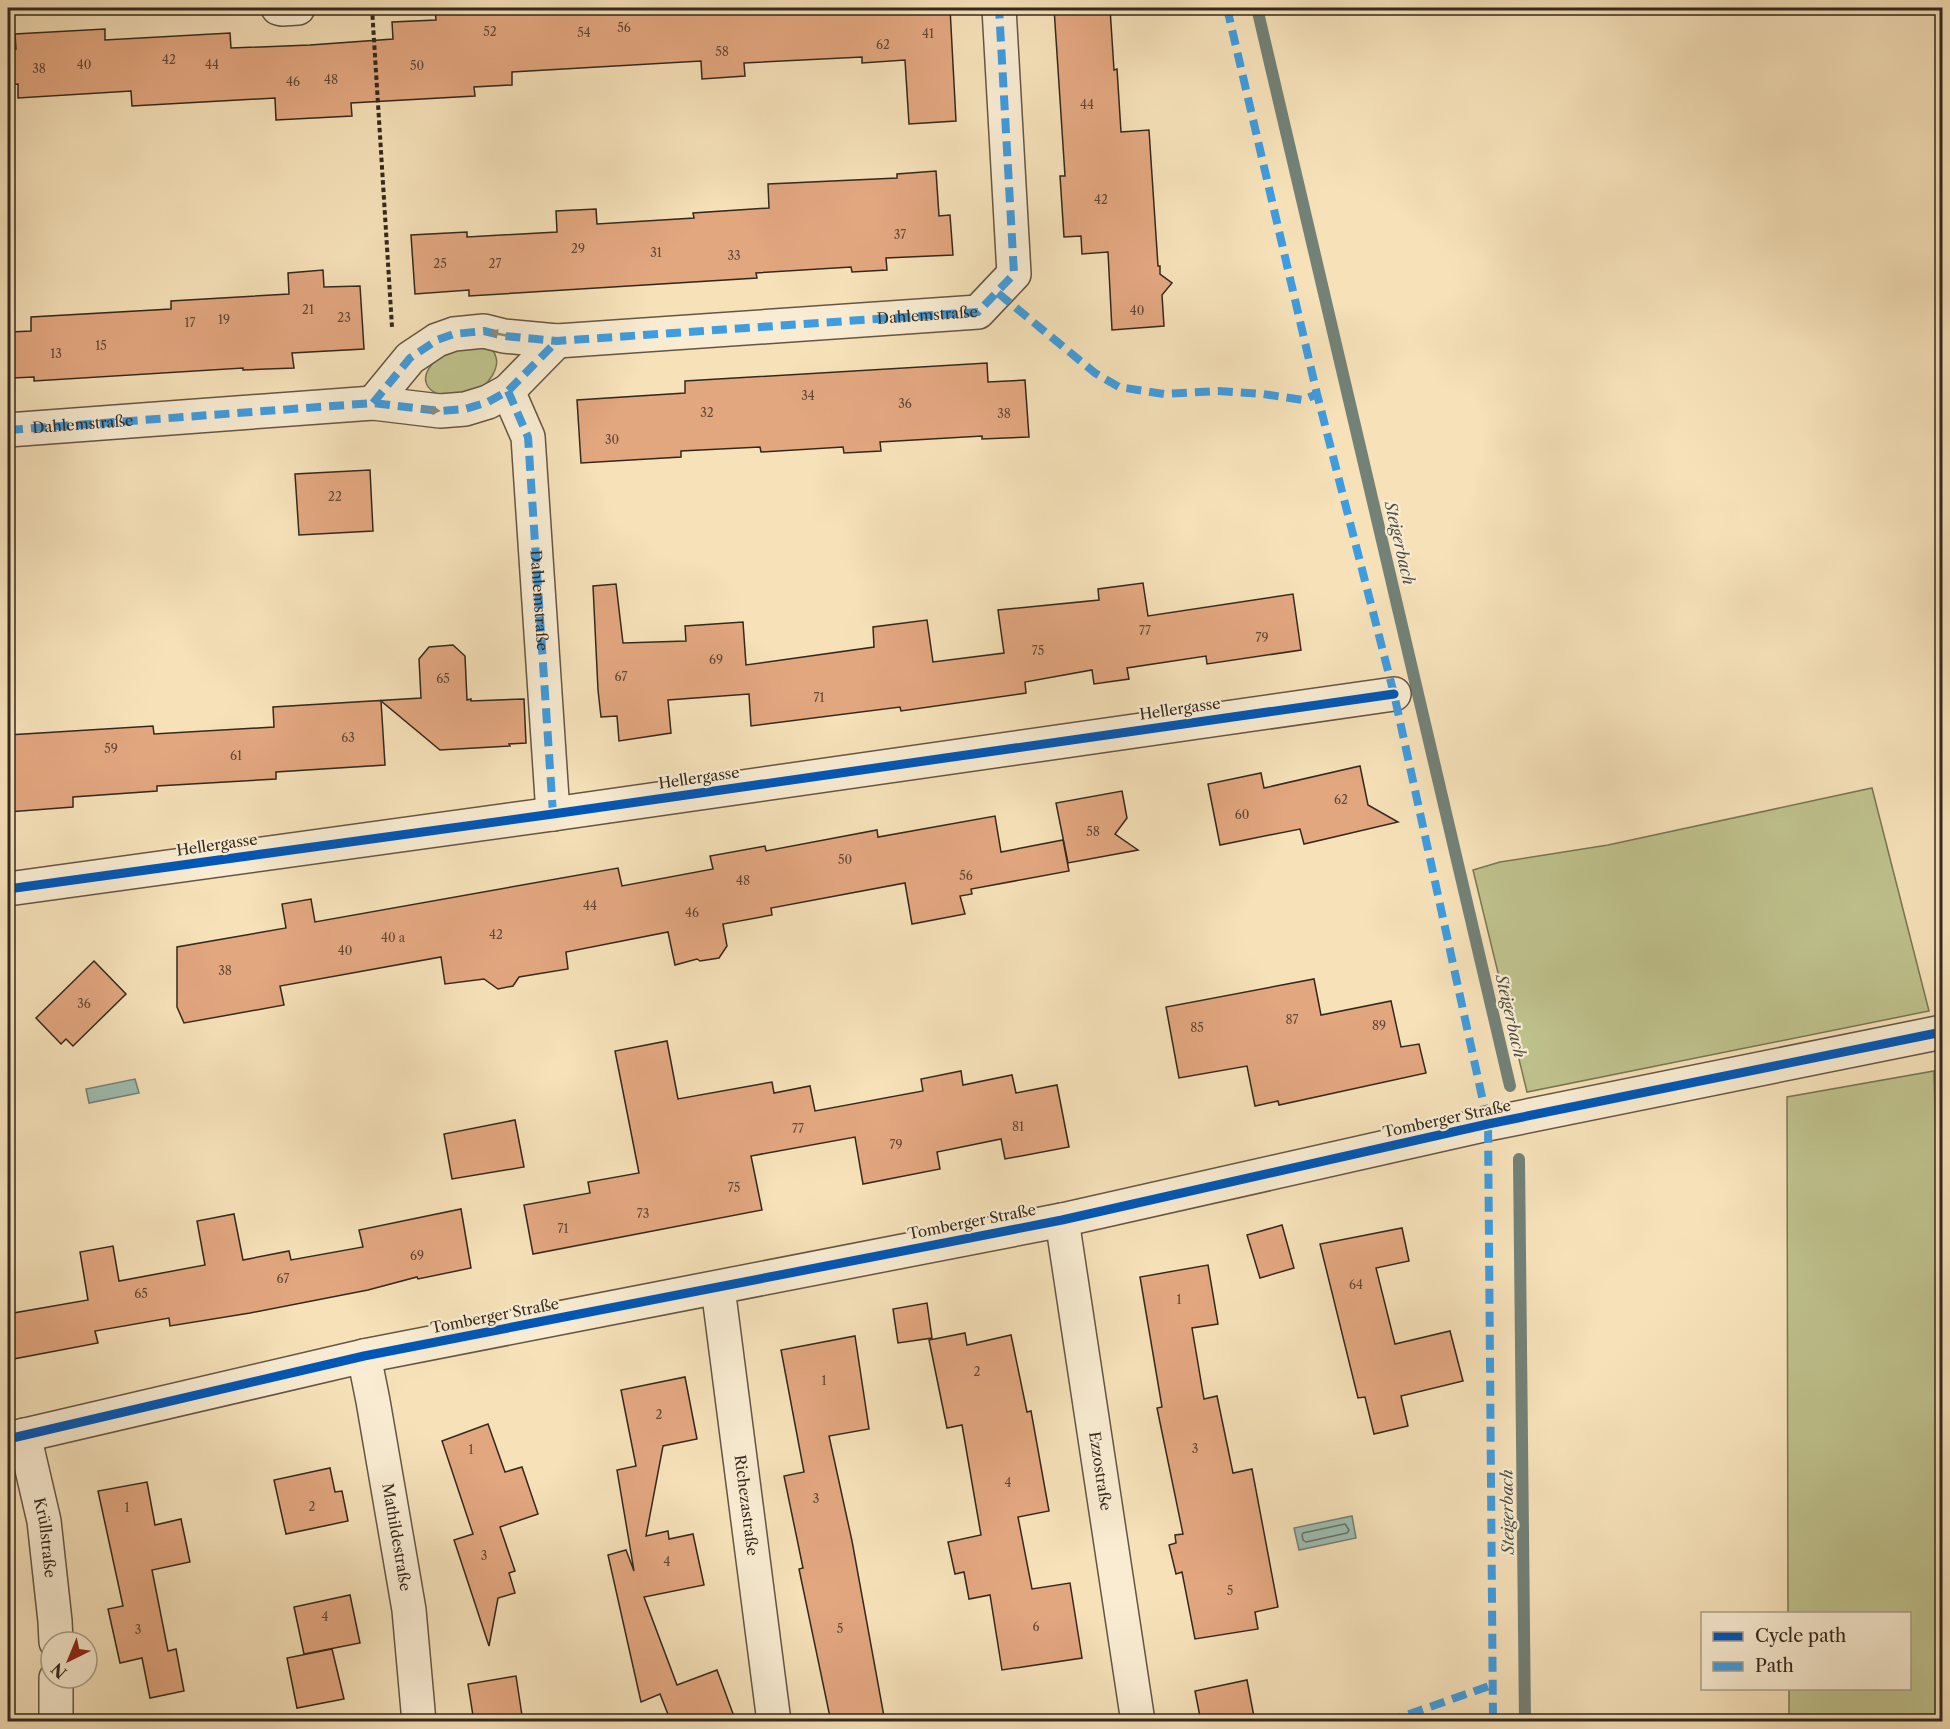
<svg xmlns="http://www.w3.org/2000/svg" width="1950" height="1729" font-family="'Libre Caslon Text',serif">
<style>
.green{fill:#bfc28d;stroke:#7a7556;stroke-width:1.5}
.water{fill:#9dbdb2;stroke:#738177;stroke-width:1.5}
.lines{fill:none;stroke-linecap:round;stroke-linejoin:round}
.shore{stroke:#687268;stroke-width:1.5}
.stream{stroke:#738177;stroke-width:12}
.building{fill:#e3a780;stroke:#34281e;stroke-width:1.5}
.minor-casing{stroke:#645645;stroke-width:36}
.path{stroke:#34281e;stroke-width:4;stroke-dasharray:4.5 3;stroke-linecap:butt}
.minor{stroke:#f9ecd2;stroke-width:33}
.quiet{stroke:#3e9ce0;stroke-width:8;stroke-dasharray:15 8;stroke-linecap:butt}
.cycleway-casing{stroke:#f9ecd2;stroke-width:13}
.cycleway{stroke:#0057b8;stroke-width:9}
.oneway{fill:#968a78}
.labels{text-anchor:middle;stroke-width:4.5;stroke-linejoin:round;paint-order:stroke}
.number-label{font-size:12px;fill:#604836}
.street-label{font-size:15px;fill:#34281e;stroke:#f9ecd2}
.water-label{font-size:16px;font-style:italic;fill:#4e4d43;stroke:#f9ecd2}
</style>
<rect width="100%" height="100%" fill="#f6e1b9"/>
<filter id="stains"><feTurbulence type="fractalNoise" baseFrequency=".00333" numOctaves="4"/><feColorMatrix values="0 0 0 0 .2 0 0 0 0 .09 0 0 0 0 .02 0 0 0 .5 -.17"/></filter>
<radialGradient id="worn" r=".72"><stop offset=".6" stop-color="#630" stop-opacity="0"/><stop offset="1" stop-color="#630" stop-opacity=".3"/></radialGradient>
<g class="green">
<path d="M454 345 490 346C498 357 499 364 492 376 488 382 482 389 475 392 469 395 459 394 452 395 431 397 417 383 432 364 438 356 446 351 454 345Z"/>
<polygon points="1872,788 1929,1011 1527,1092 1473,870 1500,862 1608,845"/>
<polygon points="1934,1071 1942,1368 1942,1721 1789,1721 1789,1689 1910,1688 1910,1614 1788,1613 1787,1097"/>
</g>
<g class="water">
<polygon points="135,1079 139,1093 89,1103 86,1089"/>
<polygon points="1352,1516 1356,1538 1299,1550 1294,1528"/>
</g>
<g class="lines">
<polygon class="shore" points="1345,1524 1349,1530 1347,1533 1306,1542 1303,1540 1302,1535 1303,1533"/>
<g class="stream">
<polyline points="1257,8 1510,1086"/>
<polyline points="1519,1159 1525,1722"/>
</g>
</g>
<g class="building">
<polygon points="455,8 950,8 956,121 909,124 905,60 862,63 862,57 744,63 745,76 702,79 701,61 512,72 512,85 474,87 475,96 351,103 352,116 276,120 275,98 132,106 131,91 18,98 18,84 8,85 8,49 16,49 15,34 105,29 105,40 230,33 231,48 310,45 393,39 392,22 436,20 435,9"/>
<polygon points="1054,8 1110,8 1114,70 1117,69 1121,132 1149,130 1158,266 1160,266 1160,274 1172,283 1162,295 1164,326 1112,330 1108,252 1082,254 1081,236 1064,237 1060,176 1065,176"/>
<polygon points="936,171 939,216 950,215 953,255 886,258 887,270 852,272 851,267 756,273 757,278 469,296 469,290 415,294 411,235 467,232 467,237 557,232 556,211 596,209 597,224 694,218 693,213 769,208 768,184 897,178 897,174"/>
<polygon points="323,270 324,287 360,286 364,349 292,353 294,368 243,370 243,368 34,381 34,377 12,378 10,332 31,331 31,317 171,309 171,301 289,294 288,273"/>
<polygon points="987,363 988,382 1025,380 1029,437 982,439 982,436 880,442 881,451 844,453 843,447 761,452 760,447 681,451 681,457 581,463 577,400 685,393 685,381"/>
<polygon points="370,470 373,531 299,535 295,474"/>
<polygon points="1143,583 1148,616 1293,594 1301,650 1207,664 1206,656 1127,668 1129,679 1094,684 1092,670 1025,682 1026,693 901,711 900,707 751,726 749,694 668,700 671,733 619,741 617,716 601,717 598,690 593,586 616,584 623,643 686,641 685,626 743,622 746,665 874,647 873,627 927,620 933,662 1004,653 998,610 1099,600 1098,589"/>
<polygon points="453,645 465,656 467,700 471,699 471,701 524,699 526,743 509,744 510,746 440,750 381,701 385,765 276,772 276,779 157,786 157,791 73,797 73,807 8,812 8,735 153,726 154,734 274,727 273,707 421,698 419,659 429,647"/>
<polygon points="1360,766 1368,805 1398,822 1304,844 1300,829 1220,845 1208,784 1261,773 1264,788"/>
<polygon points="1122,791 1127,818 1115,834 1138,850 1068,863 1056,803"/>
<polygon points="995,816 1001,852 1063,840 1069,871 971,889 972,894 960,896 965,914 912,924 905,883 771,908 772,915 723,924 727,946 719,958 700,961 697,959 675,965 668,932 566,952 568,969 519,977 513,986 498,989 484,979 445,984 441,957 280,986 284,1005 184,1023 177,1007 177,947 286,928 282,904 311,899 315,922 618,868 622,886 713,869 710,856 765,846 766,851 877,830 878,837"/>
<polygon points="94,961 126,994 73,1046 66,1039 61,1044 36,1018"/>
<polygon points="1314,979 1321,1015 1391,1001 1401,1047 1419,1044 1426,1073 1279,1105 1278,1101 1255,1106 1247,1066 1179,1078 1166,1007"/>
<polygon points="667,1041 678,1099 772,1082 774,1093 810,1086 815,1111 923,1091 921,1079 961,1071 963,1085 1012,1075 1016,1093 1057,1085 1069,1147 1005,1159 1001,1139 937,1152 940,1169 863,1184 855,1137 751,1156 762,1210 533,1254 524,1205 590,1193 588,1182 639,1173 615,1051"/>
<polygon points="515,1120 524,1167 452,1179 444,1134"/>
<polygon points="461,1209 471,1268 418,1279 417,1277 368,1290 250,1313 170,1326 169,1318 95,1331 98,1343 8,1360 8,1314 88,1300 80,1252 113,1246 119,1281 205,1265 197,1221 234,1214 243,1260 289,1251 291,1260 363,1247 359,1230"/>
<polygon points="1282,1225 1294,1268 1260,1278 1247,1235"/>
<polygon points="1402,1228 1409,1261 1376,1268 1395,1344 1450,1331 1463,1381 1401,1396 1408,1426 1374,1434 1365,1397 1358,1398 1320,1244"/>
<polygon points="1208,1265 1218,1324 1192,1328 1204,1399 1217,1396 1233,1473 1252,1469 1278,1607 1255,1612 1258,1629 1195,1639 1182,1572 1176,1574 1169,1545 1176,1543 1175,1535 1183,1534 1157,1408 1162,1407 1140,1277"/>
<polygon points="927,1303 932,1338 898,1343 893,1309"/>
<polygon points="965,1333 967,1345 1011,1335 1027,1412 1031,1411 1049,1511 1018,1517 1032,1589 1070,1583 1082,1658 1002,1670 990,1595 969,1599 964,1572 955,1574 948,1542 981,1535 962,1425 947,1428 929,1340"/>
<polygon points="855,1336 869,1429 829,1436 852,1541 885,1722 831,1722 799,1569 803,1568 784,1476 804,1472 781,1350"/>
<polygon points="685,1377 697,1439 663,1446 646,1536 668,1531 669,1539 693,1534 704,1585 644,1597 677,1685 717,1670 736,1722 671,1722 660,1694 641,1702 608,1555 626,1550 634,1571 617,1470 636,1466 621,1390"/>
<polygon points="488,1424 505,1472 522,1467 538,1514 500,1527 515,1571 509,1573 515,1593 498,1598 489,1646 454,1540 473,1534 442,1441"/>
<polygon points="330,1468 335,1492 342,1491 348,1521 286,1534 274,1480"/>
<polygon points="147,1482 155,1525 181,1519 190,1562 152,1570 168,1651 176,1649 184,1691 150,1698 142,1658 120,1663 108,1609 123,1606 98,1491"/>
<polygon points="350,1595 360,1643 304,1654 294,1607"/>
<polygon points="332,1649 344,1699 297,1708 287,1658"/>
<polygon points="516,1676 523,1722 474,1722 468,1684"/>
<polygon points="1247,1680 1255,1722 1201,1722 1195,1691"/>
</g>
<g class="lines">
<defs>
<g id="minor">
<polyline points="278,8 282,9 298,8"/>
<path id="s1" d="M508 391 528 437 553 814"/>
<path id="s2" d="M373 403 410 358 437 340 454 334 484 331 504 336 557 341 978 312 1014 274 999 8"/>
<path id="s3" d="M8 430 373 403 440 411 465 409 488 402 508 391 557 341"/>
<polyline points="8,889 553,814 1394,694"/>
<path id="s4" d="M1062 1220 1138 1722"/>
<path id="s5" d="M718 1288 774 1722"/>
<path id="s6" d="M364 1356 373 1401 409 1610 419 1722"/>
<path id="s7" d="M24 1435 44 1521 55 1621 56 1642"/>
<polyline points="8,1439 364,1356 1062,1220 1488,1124 1942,1032"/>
<polyline points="56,1678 56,1722"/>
</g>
</defs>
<use href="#minor" class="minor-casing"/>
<polyline class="path" points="372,8 392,327"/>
<use href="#minor" class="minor"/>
<g class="quiet">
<polyline points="278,8 282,9 298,8"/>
<polyline points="1227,8 1317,394 1394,694 1488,1124 1493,1722"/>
<polyline points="998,293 1095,373 1119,387 1164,394 1218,391 1263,394 1303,400 1317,394"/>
<polyline points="508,391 528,437 553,814"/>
<polyline points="373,403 410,358 437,340 454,334 484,331 504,336 557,341 978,312 1014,274 999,8"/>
<polyline points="8,430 373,403 440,411 465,409 488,402 508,391 557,341"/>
<polyline points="1387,1722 1492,1685"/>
</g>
<defs>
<g id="cycleway">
<polyline points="8,889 553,814 1394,694"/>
<polyline points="8,1439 364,1356 1062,1220 1488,1124 1942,1032"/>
</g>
</defs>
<use href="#cycleway" class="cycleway-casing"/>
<use href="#cycleway" class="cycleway"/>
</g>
<defs><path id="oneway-solid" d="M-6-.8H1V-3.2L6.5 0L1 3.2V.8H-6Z" transform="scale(1.5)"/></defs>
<g class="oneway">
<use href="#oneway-solid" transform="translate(499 334) rotate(-169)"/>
<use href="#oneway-solid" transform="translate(431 410) rotate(6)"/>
</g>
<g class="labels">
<g class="number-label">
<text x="624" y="32">56</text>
<text x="490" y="36">52</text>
<text x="584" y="37">54</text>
<text x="928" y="38">41</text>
<text x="883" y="49">62</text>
<text x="722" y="56">58</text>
<text x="169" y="64">42</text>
<text x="84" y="69">40</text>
<text x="212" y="69">44</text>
<text x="417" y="70">50</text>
<text x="39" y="73">38</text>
<text x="331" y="84">48</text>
<text x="293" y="86">46</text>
<text x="1087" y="109">44</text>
<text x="1101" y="204">42</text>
<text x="900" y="239">37</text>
<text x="578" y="253">29</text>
<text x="656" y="257">31</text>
<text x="734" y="260">33</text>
<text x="440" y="268">25</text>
<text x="495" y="268">27</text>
<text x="308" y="314">21</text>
<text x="1137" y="315">40</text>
<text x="344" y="322">23</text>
<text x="224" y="324">19</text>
<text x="190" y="327">17</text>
<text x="101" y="350">15</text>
<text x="56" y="358">13</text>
<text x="808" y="400">34</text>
<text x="905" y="408">36</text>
<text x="707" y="417">32</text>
<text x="1004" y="418">38</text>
<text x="612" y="444">30</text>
<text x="335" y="501">22</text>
<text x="1145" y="635">77</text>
<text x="1262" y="642">79</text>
<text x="1038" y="655">75</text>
<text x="716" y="664">69</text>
<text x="621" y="681">67</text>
<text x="443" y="683">65</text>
<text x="819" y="702">71</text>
<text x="348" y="742">63</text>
<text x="111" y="753">59</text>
<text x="236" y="760">61</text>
<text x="1341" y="804">62</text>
<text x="1242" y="819">60</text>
<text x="1093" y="836">58</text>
<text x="845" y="864">50</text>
<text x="966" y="880">56</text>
<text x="743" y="885">48</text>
<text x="590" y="910">44</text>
<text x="692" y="917">46</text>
<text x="496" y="939">42</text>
<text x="393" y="942">40 a</text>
<text x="345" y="955">40</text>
<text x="225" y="975">38</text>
<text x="84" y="1008">36</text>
<text x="1292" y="1024">87</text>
<text x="1379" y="1030">89</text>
<text x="1197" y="1032">85</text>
<text x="1018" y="1131">81</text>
<text x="798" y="1133">77</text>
<text x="896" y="1149">79</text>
<text x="734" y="1192">75</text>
<text x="643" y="1218">73</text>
<text x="563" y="1233">71</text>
<text x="417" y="1260">69</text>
<text x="283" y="1283">67</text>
<text x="1356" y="1289">64</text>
<text x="141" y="1298">65</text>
<text x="1179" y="1304">1</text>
<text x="977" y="1376">2</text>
<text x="824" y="1385">1</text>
<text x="659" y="1419">2</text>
<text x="1195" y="1453">3</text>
<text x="471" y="1454">1</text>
<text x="1008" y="1487">4</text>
<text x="816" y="1503">3</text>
<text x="312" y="1511">2</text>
<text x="127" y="1512">1</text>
<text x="484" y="1560">3</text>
<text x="667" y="1566">4</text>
<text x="1230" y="1595">5</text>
<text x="325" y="1621">4</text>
<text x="1036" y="1631">6</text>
<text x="840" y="1633">5</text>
<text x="138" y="1634">3</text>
</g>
<g class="street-label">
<text dy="5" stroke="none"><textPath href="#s2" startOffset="584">Dahlemstraße</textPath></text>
<text dy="5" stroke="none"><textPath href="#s3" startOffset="75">Dahlemstraße</textPath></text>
<text dy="5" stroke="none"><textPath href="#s1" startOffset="214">Dahlemstraße</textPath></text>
<text transform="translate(1180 709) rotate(-8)" y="5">Hellergasse</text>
<text transform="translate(699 778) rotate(-8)" y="5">Hellergasse</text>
<text transform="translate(217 845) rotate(-8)" y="5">Hellergasse</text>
<text transform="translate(1447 1119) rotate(-12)" y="5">Tomberger Straße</text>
<text transform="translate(972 1222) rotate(-11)" y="5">Tomberger Straße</text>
<text transform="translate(495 1316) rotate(-11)" y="5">Tomberger Straße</text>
<text dy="5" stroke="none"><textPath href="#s4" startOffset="254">Ezzostraße</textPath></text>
<text dy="5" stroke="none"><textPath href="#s5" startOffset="219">Richezastraße</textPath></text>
<text dy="5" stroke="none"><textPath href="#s7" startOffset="105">Krüllstraße</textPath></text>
<text dy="5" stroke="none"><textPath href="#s6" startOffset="184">Mathildestraße</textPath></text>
</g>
<g class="water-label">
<text transform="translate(1400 543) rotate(77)" y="6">Steigerbach</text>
<text transform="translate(1511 1016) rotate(77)" y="6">Steigerbach</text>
<text transform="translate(1507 1512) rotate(-91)" y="6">Steigerbach</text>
</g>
</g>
<rect width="1950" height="1729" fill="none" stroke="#f6e1b9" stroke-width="30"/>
<rect x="9" y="9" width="1932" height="1711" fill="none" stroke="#34281e" stroke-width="3"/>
<rect x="15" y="15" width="1920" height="1699" fill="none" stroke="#34281e" stroke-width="1.5"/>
<rect x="1701" y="1612" width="210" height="78" fill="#f9ecd2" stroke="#aa9e8a" stroke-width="1.5"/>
<rect x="1713" y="1632" width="30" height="9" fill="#0057b8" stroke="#aa9e8a" stroke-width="1.5"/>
<text x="1755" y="1642" font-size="18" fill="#34281e">Cycle path</text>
<rect x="1713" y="1662" width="30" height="9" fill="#3e9ce0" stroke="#aa9e8a" stroke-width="1.5"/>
<text x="1755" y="1672" font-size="18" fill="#34281e">Path</text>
<g transform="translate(69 1660) rotate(223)"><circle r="28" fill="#f9ecd2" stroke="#aa9e8a" stroke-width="1.5"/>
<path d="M0-4.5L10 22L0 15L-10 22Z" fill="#8f2418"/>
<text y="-9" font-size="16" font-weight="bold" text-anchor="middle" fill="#34281e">N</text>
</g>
<rect width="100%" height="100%" filter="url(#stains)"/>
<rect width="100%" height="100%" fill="url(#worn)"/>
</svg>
